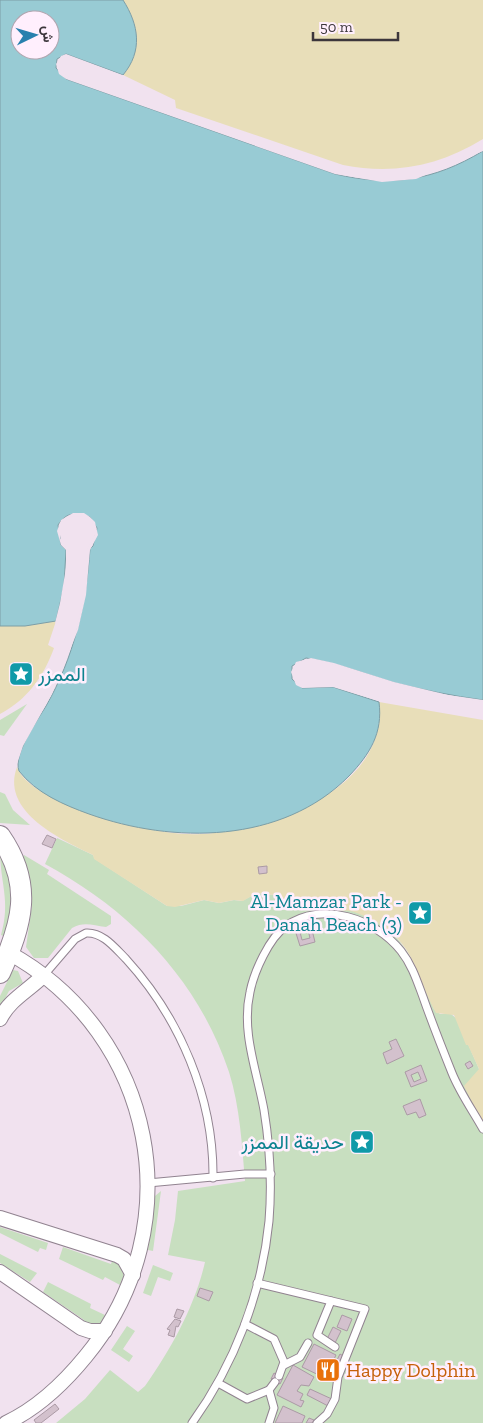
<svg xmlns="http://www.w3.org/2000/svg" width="483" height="1423" font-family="'Zilla Slab',Vazirmatn,serif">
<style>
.green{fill:#c8dfc0}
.sand{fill:#e8deb9}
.water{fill:#98cbd4;stroke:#7c9ea6;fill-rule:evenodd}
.pier{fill:#f1e2ef}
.building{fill:#d3c1cd;stroke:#ab9aa5;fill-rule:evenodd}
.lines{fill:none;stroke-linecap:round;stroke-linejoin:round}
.lane-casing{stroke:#918390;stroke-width:9}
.street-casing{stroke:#918390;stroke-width:16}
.secondary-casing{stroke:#918390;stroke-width:22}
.lane{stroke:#fff;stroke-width:7}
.street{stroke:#fff;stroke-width:14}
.secondary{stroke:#fff;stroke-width:20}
.labels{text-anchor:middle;stroke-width:5;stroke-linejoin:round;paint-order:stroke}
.culture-label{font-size:20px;fill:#0d838f;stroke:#ffeffd;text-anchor:end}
.food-label{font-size:20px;fill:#c56008;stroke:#ffeffd;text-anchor:start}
</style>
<rect width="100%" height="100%" fill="#f1e2ef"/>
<g class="green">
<polygon points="27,704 4,736 0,735 0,720"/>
<polygon points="0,792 5,794 13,810 30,825 0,823"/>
<path d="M57 838 93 855 95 859 167 906H181L204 900 219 903 234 900 242 901 257 893 274 895 289 903 307 898C313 900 314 904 319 907 327 912 341 908 350 910 402 924 416 964 434 1009L440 1014H451L457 1019 479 1069 483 1103V1423H56L85 1399 110 1370 138 1392 145 1386C171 1349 195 1306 205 1262L168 1255 175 1220 178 1191 245 1181C242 1145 240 1107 229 1072 198 979 130 910 45 864Z"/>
<path d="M0 850 13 885 8 938 1 935C11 901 0 883 0 850Z"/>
<path d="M24 855 49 870 47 874 111 916V924L106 927C93 926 85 921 72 928L48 958H34L26 947 32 905 30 884 23 857Z"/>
<polygon points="13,970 18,971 23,983 9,991 0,1008 0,996"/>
<polygon points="161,1191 153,1251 148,1250 155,1196"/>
<polygon points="0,1227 48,1243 46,1250 40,1248 38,1252 0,1233"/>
<polygon points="63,1247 111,1264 113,1258 118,1261 124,1275 120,1285 105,1277 103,1280 59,1259"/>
<polygon points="0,1254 37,1273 30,1282 0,1263"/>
<polygon points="153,1265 173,1273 170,1281 158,1277 151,1296 143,1293"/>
<polygon points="48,1282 91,1304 90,1308 105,1315 100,1324 96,1326 82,1323 84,1320 43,1292"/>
<polygon points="127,1326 135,1331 123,1349 133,1356 129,1362 111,1350"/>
</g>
<g class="sand">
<path d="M123 0H483V139C439 166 394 175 343 165L176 108 175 100 123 75C143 51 139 25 123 0Z"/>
<path d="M56 621 48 645 54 648C44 676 27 700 0 714V626H25Z"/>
<path d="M379 702 483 720V1124L464 1086 479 1069 468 1045H466L454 1015 436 1013C410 963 416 938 357 913 346 908 329 913 319 907 314 904 313 900 307 898L281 905 274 895 257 893 243 901 234 900 219 903 204 900 175 907 167 906 94 859 93 855C62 840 0 812 17 767 24 789 73 808 93 813 128 823 164 836 201 834 270 831 389 789 379 702Z"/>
</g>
<path class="water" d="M0 0H123C139 25 143 51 123 75L66 54 57 59 56 68 66 79 335 174C391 187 433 181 483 151V700C453 696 424 690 395 683 365 674 337 663 306 658L292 666V679L302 688 333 687 379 702C383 733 370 754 349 776 282 844 173 844 89 814 64 805 36 793 19 771 13 754 37 721 46 706 74 657 86 605 90 549L93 546 97 528 90 517C76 513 67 511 58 525L61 545 66 550 64 586 56 621 25 626H0ZM20 20H50V50H20Z"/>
<g class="pier">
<polygon points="66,54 125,76 122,77 66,57 60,61 58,68 67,76 336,172 360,177 398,179 415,176 483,148 483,151 416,179 382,182 335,174 66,79 59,74 56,64 61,56"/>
<polygon points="73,513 84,513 90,517 95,522 98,535 90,550 86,595 78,630 52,694 23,746 15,770 15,763 21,745 50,693 76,630 83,595 87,549 95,534 92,523 83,516 68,517 61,526 60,538 68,550 68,568 63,604 58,621 55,623 60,603 66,568 66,550 61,545 57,531 61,520"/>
<polygon points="311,658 334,663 394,682 448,695 483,700 483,702 448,698 394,685 333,665 310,661 301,662 295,668 294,678 298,683 309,686 333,685 380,700 382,702 333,687 302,688 296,685 291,672 296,662"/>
</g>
<g class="building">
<polygon points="47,835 56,839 52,848 42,844"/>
<polygon points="267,866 267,873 259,874 258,867"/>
<path d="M311 926 315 942 300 946 295 930ZM308 930 310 938 302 940 300 932Z"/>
<polygon points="396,1039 404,1056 387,1064 383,1053 392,1049 389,1042"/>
<polygon points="470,1061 473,1066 468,1069 465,1064"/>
<path d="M421 1065 427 1081 411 1087 405 1072ZM418 1072 421 1079 414 1082 411 1075Z"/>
<polygon points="420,1099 426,1115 419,1118 416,1112 407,1115 403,1106"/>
<polygon points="200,1288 213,1292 209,1301 197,1296"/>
<polygon points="177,1309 184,1311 180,1319 174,1317"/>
<polygon points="342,1315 352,1319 347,1331 337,1327"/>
<polygon points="175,1319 181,1321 178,1327 176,1326 174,1337 168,1335 170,1330 167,1329"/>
<polygon points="333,1327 341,1331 335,1343 327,1339"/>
<polygon points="314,1344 336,1355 325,1378 302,1367"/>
<polygon points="340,1354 345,1357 333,1378 329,1376"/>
<polygon points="293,1365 314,1377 309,1386 301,1385 297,1391 303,1394 300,1400 304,1401 301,1407 277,1395"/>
<polygon points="274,1373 283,1378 280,1384 271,1379"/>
<polygon points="310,1389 334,1400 330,1407 307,1395"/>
<polygon points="55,1404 59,1409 41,1423 36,1423 34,1420"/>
<polygon points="283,1406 305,1416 302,1423 275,1423"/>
<polygon points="309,1418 314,1420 312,1423 306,1423"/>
</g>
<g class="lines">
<defs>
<g id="lane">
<path d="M44 975 75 939 86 933C103 932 115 948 126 959 180 1018 214 1098 213 1178"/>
<polyline points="148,1183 245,1174 271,1174"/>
<polyline points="257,1283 365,1309 338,1377 335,1399 327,1414 317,1423"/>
<polyline points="331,1301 317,1335 335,1347"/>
<polyline points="245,1324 274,1339 284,1362 279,1376"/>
<polyline points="284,1365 300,1357 308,1343"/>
<polyline points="218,1383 247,1399 269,1390 275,1382"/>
<path d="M192 1423C234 1365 262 1293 269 1221 272 1184 270 1147 264 1110 257 1071 241 1032 250 992 254 972 269 938 286 926 322 900 376 919 401 951 412 965 417 981 423 997 432 1023 442 1048 452 1073 460 1093 473 1111 483 1129"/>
<polyline points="269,1423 274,1408 269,1390"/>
</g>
<g id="street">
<path d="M0 1019C10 999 28 991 44 975"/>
<polyline points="0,1218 117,1255 124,1259 133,1275"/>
<polyline points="0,1272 81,1328 90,1331 105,1331"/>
<path d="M6 1423C38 1408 64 1383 86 1356 193 1226 156 1034 9 953"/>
</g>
<path id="secondary" d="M0 836C34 885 22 924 0 973"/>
</defs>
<use href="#lane" class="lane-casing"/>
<use href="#street" class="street-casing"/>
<use href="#secondary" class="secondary-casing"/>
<use href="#lane" class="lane"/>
<use href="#street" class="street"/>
<use href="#secondary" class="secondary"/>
</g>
<defs>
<symbol id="sight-square" viewBox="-11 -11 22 22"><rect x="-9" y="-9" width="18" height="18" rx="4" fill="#0f9aa8" stroke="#ffeffd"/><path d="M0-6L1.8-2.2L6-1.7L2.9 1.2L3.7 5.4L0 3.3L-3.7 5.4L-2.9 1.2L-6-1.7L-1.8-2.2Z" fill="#fff"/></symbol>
<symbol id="restaurant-square" viewBox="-11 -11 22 22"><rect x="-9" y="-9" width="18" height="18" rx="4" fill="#e8710a" stroke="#ffeffd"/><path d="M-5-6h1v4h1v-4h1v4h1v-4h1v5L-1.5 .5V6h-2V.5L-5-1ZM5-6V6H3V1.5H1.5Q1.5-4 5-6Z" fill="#fff"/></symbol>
</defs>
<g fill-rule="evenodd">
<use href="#sight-square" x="7" y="660" width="28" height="28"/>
<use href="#sight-square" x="406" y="899" width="28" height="28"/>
<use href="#sight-square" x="348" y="1128" width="28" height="28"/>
<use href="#restaurant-square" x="314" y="1356" width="28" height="28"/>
</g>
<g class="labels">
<g class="culture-label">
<text x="38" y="681" text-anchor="start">الممزر</text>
<text x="402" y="908">Al-Mamzar Park -<tspan x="402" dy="23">Danah Beach (3)</tspan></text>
<text x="344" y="1149">حديقة الممزر</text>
</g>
<g class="food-label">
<text x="346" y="1377">Happy Dolphin</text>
</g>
</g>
<g transform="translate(35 35) rotate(85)"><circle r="24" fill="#ffeffd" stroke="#b1a5af"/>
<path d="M0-4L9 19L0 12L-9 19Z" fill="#2780ae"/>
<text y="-8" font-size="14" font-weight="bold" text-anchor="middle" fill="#3c363b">ش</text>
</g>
<path d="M313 32v8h85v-8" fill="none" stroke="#3c363b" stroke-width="2.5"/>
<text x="320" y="32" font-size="15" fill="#3c363b" stroke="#ffeffd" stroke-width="4" paint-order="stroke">50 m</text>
</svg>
